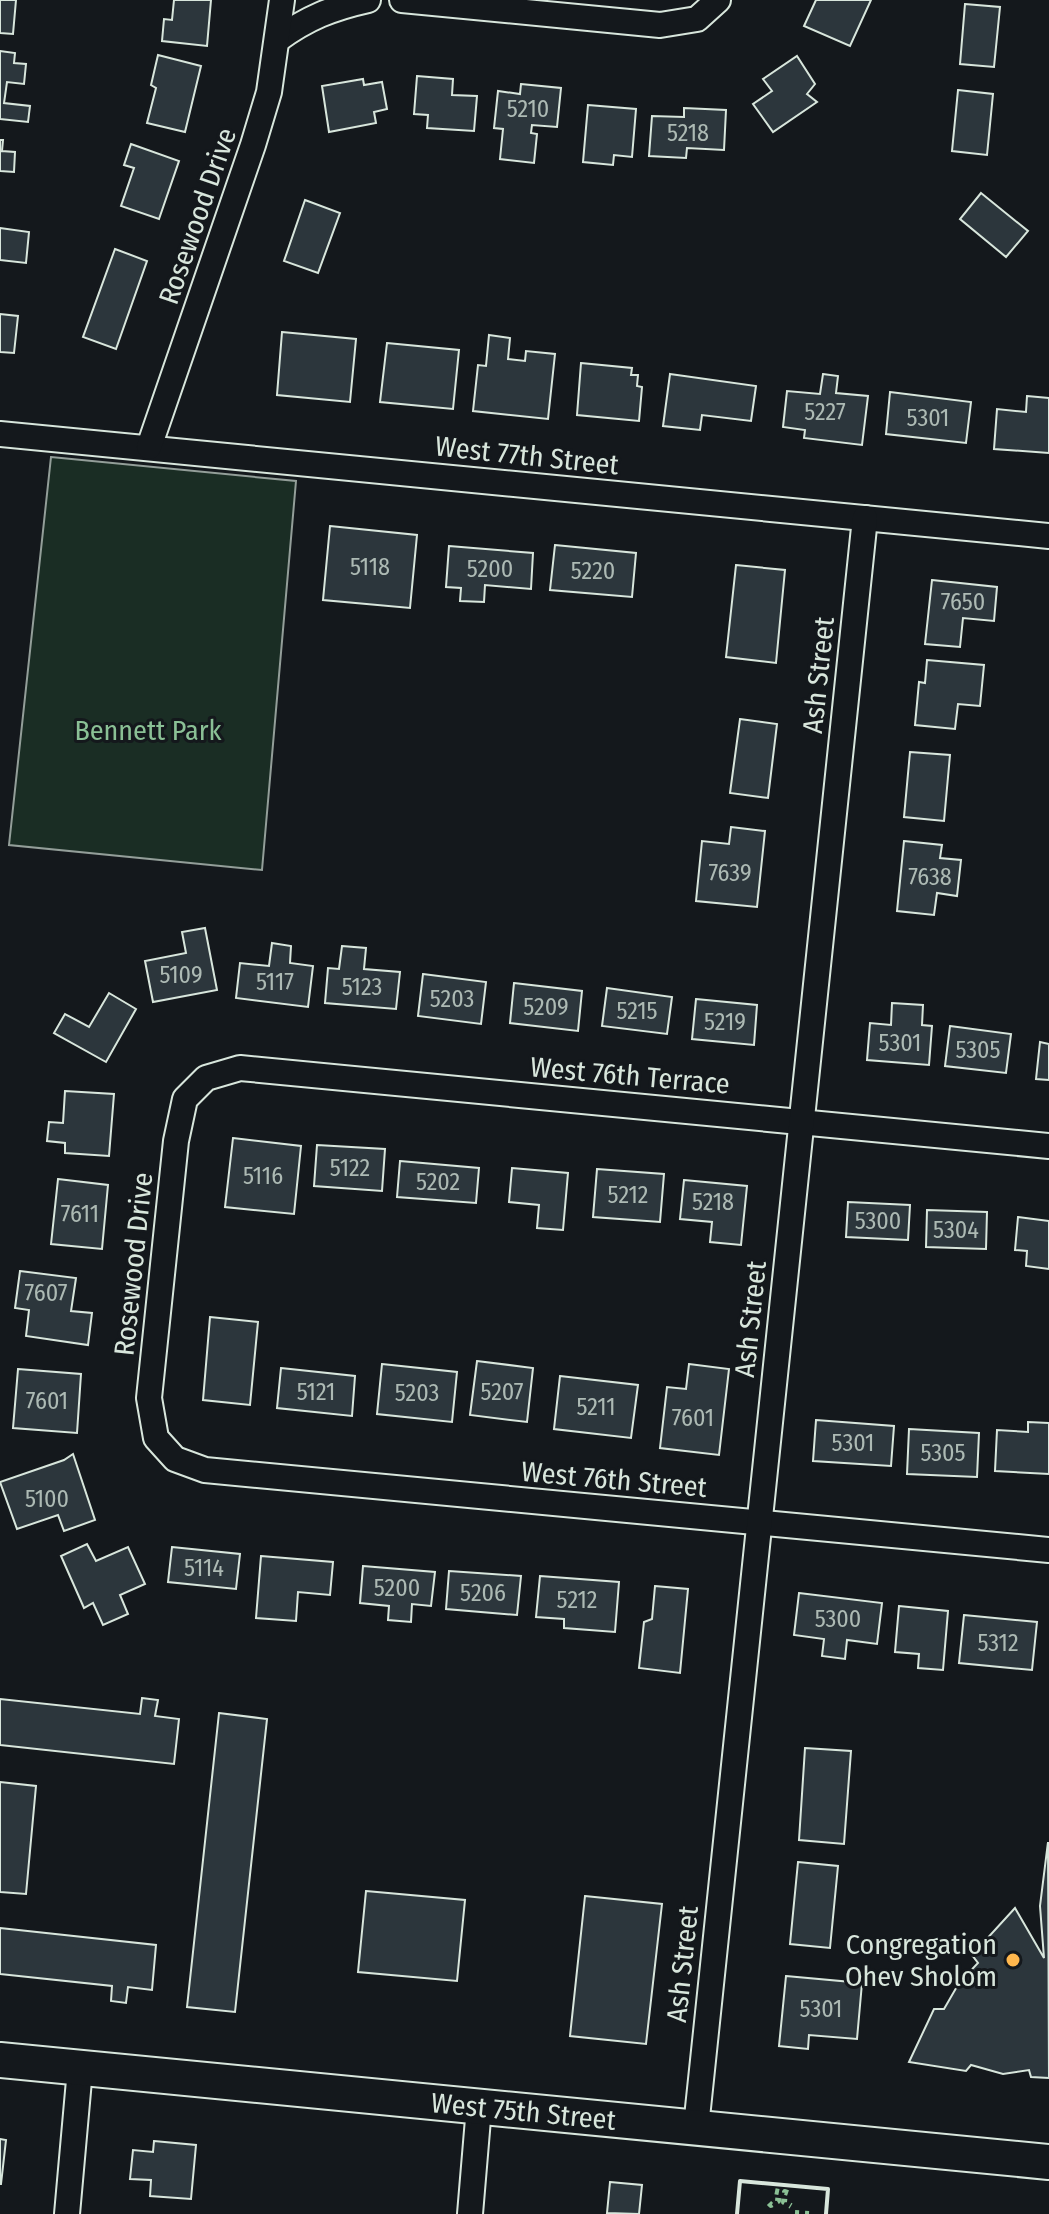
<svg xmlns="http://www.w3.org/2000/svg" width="1049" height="2214" font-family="'Fira Sans Condensed',sans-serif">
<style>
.green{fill:#1a2d24;stroke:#939e99;stroke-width:2}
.building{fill:#2c363c;stroke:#d8e6dc;stroke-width:2}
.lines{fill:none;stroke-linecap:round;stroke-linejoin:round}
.street-casing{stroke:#d8e6dc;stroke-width:28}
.secondary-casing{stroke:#d8e6dc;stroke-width:38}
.street{stroke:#14181c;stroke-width:24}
.secondary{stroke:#14181c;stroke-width:34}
.hedge{stroke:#8ac095;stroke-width:6;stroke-dasharray:4 6;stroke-linecap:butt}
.wall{stroke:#d8e6dc;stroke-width:4}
.poi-dot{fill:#ffb74d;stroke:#14181c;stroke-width:3}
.labels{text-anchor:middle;stroke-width:6;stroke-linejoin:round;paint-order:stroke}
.number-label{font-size:24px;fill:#adbab4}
.street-label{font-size:28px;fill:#d8e6dc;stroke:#14181c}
.park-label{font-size:28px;fill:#8ac095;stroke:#14181c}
.poi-label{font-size:28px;fill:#d8e6dc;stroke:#14181c;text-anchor:end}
</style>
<rect width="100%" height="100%" fill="#14181c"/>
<polygon class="green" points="51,457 296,481 262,870 9,845"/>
<g class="building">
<polygon points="0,0 16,0 13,34 0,33"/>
<polygon points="174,0 211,0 207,46 162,41 164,19 172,20"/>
<polygon points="816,0 871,0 850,46 804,26"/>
<polygon points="965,4 1000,7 994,67 960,64"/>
<polygon points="0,51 15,53 14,63 26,64 24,84 7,82 4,103 30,106 28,122 0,119"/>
<polygon points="158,55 201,66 185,132 147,123 156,88 151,85"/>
<polygon points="797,56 815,84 807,94 817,102 773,132 753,104 772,91 763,79"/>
<polygon points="417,76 453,79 452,95 477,96 474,131 427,128 428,115 414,114"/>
<polygon points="363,79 364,85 382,82 387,109 374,112 376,123 329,132 322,86"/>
<polygon points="521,84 561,88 557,127 532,125 531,133 537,134 534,163 500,159 503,129 494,128 498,91 520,94"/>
<polygon points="958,90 993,94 987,155 952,151"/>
<polygon points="588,105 636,109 632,157 614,155 613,165 583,162"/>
<polygon points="684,108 726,110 724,150 687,148 686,158 649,156 652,116 684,117"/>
<polygon points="0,140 3,140 2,151 15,152 14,172 0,171"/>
<polygon points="131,144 179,161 159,219 121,206 134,168 124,165"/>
<polygon points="981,193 1028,231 1006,257 960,219"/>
<polygon points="305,200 340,213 318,273 284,261"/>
<polygon points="0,228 29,232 26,263 0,260"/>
<polygon points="115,249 147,261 116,349 83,337"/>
<polygon points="0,314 18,316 14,353 0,352"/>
<polygon points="282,332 356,339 350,402 277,395"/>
<polygon points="489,335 510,338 508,359 525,361 526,351 555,354 548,419 473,411 478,365 486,366"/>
<polygon points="387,343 459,350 453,409 380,402"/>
<polygon points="581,363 632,368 631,375 638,375 637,386 642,387 639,421 577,415"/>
<polygon points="670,374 756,386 751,421 702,415 700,430 663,426"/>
<polygon points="823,374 838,376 836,393 868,396 862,445 804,438 805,430 783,427 787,391 820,394"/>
<polygon points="890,392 971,402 966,443 886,434"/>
<polygon points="1027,396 1049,398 1049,453 994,449 997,409 1026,412"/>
<polygon points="330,526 417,535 410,608 323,600"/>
<polygon points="555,545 636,553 632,597 550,590"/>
<polygon points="449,546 533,553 531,589 485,585 484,602 460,601 461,588 446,587"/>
<polygon points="736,565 785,570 776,663 726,657"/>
<polygon points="932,580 997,587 994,621 963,618 960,647 925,644"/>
<polygon points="927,660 984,665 980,706 958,704 955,729 915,725 919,682 925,683"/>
<polygon points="740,719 777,724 768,798 730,793"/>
<polygon points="910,752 950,755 944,821 904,817"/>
<polygon points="731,827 765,831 757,907 696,901 702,841 729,844"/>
<polygon points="904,841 942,845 940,858 961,860 957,896 937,893 934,915 897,911"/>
<polygon points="205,928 217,990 153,1002 145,961 186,953 182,932"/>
<polygon points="272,943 291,946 290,963 313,966 308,1007 236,998 240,963 269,966"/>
<polygon points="342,946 366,948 364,969 400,972 396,1009 325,1003 328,968 339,969"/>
<polygon points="423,974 486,982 481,1024 418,1016"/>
<polygon points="514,983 582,991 578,1031 510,1023"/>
<polygon points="607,988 672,997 667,1034 602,1026"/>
<polygon points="109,993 136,1009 106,1062 54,1033 65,1014 89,1027"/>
<polygon points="696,999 757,1005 754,1045 692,1039"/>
<polygon points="892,1003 923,1005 922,1025 932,1026 929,1065 867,1060 870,1023 891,1025"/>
<polygon points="950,1026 1011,1034 1006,1073 945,1066"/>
<polygon points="1040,1042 1049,1044 1049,1080 1036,1079"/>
<polygon points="65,1091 114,1094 109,1156 65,1153 65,1143 47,1141 49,1122 63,1123"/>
<polygon points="233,1138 301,1146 294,1214 225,1207"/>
<polygon points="317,1145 385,1149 382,1191 314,1186"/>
<polygon points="400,1161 479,1168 476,1203 397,1197"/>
<polygon points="512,1168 568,1173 563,1230 537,1228 539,1205 509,1202"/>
<polygon points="597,1169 664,1174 660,1222 593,1217"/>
<polygon points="58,1179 108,1185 102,1249 51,1244"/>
<polygon points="684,1180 747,1186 741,1245 710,1242 712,1222 680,1219"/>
<polygon points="848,1202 910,1205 908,1240 846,1237"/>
<polygon points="927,1210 987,1212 986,1249 926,1247"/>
<polygon points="1018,1217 1049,1221 1049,1269 1026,1266 1027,1251 1015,1250"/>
<polygon points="20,1271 76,1278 71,1311 92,1313 88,1345 26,1336 29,1310 15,1308"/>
<polygon points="210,1317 258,1322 250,1405 203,1400"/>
<polygon points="477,1361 533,1368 527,1422 470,1415"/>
<polygon points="382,1364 457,1372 452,1422 377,1414"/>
<polygon points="689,1364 729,1369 719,1455 660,1448 667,1387 686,1389"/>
<polygon points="281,1368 355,1376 352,1416 277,1408"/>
<polygon points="18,1369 81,1374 77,1433 13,1428"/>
<polygon points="560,1376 638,1385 631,1438 554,1429"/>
<polygon points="816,1420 894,1426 891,1466 813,1461"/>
<polygon points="1028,1422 1049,1423 1049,1474 995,1471 997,1430 1028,1432"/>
<polygon points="909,1429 979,1433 977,1477 907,1474"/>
<polygon points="73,1454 95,1520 64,1531 58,1515 17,1529 0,1482 64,1460"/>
<polygon points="87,1544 96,1561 128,1547 145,1584 120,1595 128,1614 103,1625 93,1603 84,1608 61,1556"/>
<polygon points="172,1547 240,1554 236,1589 168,1582"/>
<polygon points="261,1556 333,1562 330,1595 298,1592 296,1621 256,1618"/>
<polygon points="363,1566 435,1572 431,1606 412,1604 411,1622 388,1620 389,1606 360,1603"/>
<polygon points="449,1571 521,1576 517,1615 446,1609"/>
<polygon points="540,1576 619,1582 615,1632 564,1628 564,1619 536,1617"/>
<polygon points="655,1586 688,1589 680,1673 639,1668 644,1622 652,1619"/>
<polygon points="799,1593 882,1603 877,1644 847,1640 845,1659 822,1656 824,1639 794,1635"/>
<polygon points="899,1606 948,1611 943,1670 918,1668 919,1654 895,1652"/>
<polygon points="964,1615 1037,1622 1032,1670 959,1663"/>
<polygon points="142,1698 158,1700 155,1716 179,1719 174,1764 0,1745 0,1699 140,1714"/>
<polygon points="219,1713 267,1719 235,2012 187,2007"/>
<polygon points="805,1748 851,1751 844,1844 799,1840"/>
<polygon points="0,1782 36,1786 26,1894 0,1892"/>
<polygon points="1048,1842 1049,2078 1031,2077 1029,2070 1003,2074 971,2065 966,2071 909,2062 934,2009 944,2009 959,1983 978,1963 972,1955 1015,1908 1044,1958 1040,1906"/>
<polygon points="798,1862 838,1866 830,1948 790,1944"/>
<polygon points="366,1891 465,1900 457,1981 358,1972"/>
<polygon points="585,1896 662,1904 646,2044 570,2036"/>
<polygon points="0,1928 156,1945 152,1990 128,1987 126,2003 111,2001 112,1986 0,1974"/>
<polygon points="786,1976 862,1983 857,2039 809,2035 808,2049 779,2046"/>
<polygon points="0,2139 6,2140 1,2184 0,2184"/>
<polygon points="154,2141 196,2145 191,2199 150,2196 151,2180 130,2179 133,2150 153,2152"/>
<polygon points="610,2182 642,2185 639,2214 607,2213"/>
</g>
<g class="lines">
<defs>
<g id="street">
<polyline points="402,0 660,25 697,19 718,0"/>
<path d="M277 40C307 18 332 8 368 0"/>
<polyline points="0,434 1049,536"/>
<polyline points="149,447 253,145 269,92 282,0"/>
<polyline points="1049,1146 240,1068 206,1078 185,1099 176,1141 149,1398 156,1438 175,1459 205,1470 1049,1550"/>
<polyline points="696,2127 865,518"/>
<polyline points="67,2214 80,2069"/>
<polyline points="470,2214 479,2107"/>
</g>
<g id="secondary">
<path id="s1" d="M0 2060 1049 2162"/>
</g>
</defs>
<use href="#street" class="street-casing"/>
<use href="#secondary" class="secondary-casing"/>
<use href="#street" class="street"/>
<use href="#secondary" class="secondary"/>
<g class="hedge">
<polyline points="788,2193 785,2192 784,2202 791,2206"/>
<polyline points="769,2203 771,2205 778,2201 779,2192 774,2191"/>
<polyline points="795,2213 811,2214"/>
</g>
<polyline class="wall" points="737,2214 740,2181 828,2189 826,2214"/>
</g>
<circle class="poi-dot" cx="1013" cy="1960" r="8"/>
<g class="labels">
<g class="number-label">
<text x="528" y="117">5210</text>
<text x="688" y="141">5218</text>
<text x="825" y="420">5227</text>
<text x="928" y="426">5301</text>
<text x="370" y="575">5118</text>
<text x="490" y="577">5200</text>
<text x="593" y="579">5220</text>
<text x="963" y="610">7650</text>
<text x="730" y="881">7639</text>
<text x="930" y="885">7638</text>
<text x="181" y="983">5109</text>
<text x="275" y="990">5117</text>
<text x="362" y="995">5123</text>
<text x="452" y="1007">5203</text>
<text x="546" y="1015">5209</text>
<text x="637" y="1019">5215</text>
<text x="725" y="1030">5219</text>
<text x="900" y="1051">5301</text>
<text x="978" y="1058">5305</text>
<text x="350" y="1176">5122</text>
<text x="263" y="1184">5116</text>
<text x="438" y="1190">5202</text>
<text x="628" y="1203">5212</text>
<text x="713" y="1210">5218</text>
<text x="80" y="1222">7611</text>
<text x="878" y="1229">5300</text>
<text x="956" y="1238">5304</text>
<text x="46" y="1301">7607</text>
<text x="316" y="1400">5121</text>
<text x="502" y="1400">5207</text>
<text x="417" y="1401">5203</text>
<text x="47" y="1409">7601</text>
<text x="596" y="1415">5211</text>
<text x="693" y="1426">7601</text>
<text x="853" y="1451">5301</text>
<text x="943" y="1461">5305</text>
<text x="47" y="1507">5100</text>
<text x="204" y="1576">5114</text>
<text x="397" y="1596">5200</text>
<text x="483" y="1601">5206</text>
<text x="577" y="1608">5212</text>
<text x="838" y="1627">5300</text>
<text x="998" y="1651">5312</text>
<text x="821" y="2017">5301</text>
</g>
<g class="street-label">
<text transform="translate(197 216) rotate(-71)" y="10">Rosewood Drive</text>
<text transform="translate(527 455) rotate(6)" y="10">West 77th Street</text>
<text transform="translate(818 675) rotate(-84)" y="10">Ash Street</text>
<text transform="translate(630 1075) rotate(5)" y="10">West 76th Terrace</text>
<text transform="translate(133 1264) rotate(-84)" y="10">Rosewood Drive</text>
<text transform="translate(750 1319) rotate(-84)" y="10">Ash Street</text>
<text transform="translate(614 1479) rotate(5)" y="10">West 76th Street</text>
<text transform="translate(682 1964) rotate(-84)" y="10">Ash Street</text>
<text dy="10" stroke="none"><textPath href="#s1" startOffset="526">West 75th Street</textPath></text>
</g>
<g class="park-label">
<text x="148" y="740">Bennett Park</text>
</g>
<g class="poi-label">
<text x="997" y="1954">Congregation<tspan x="997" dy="32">Ohev Sholom</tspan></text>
</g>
</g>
</svg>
